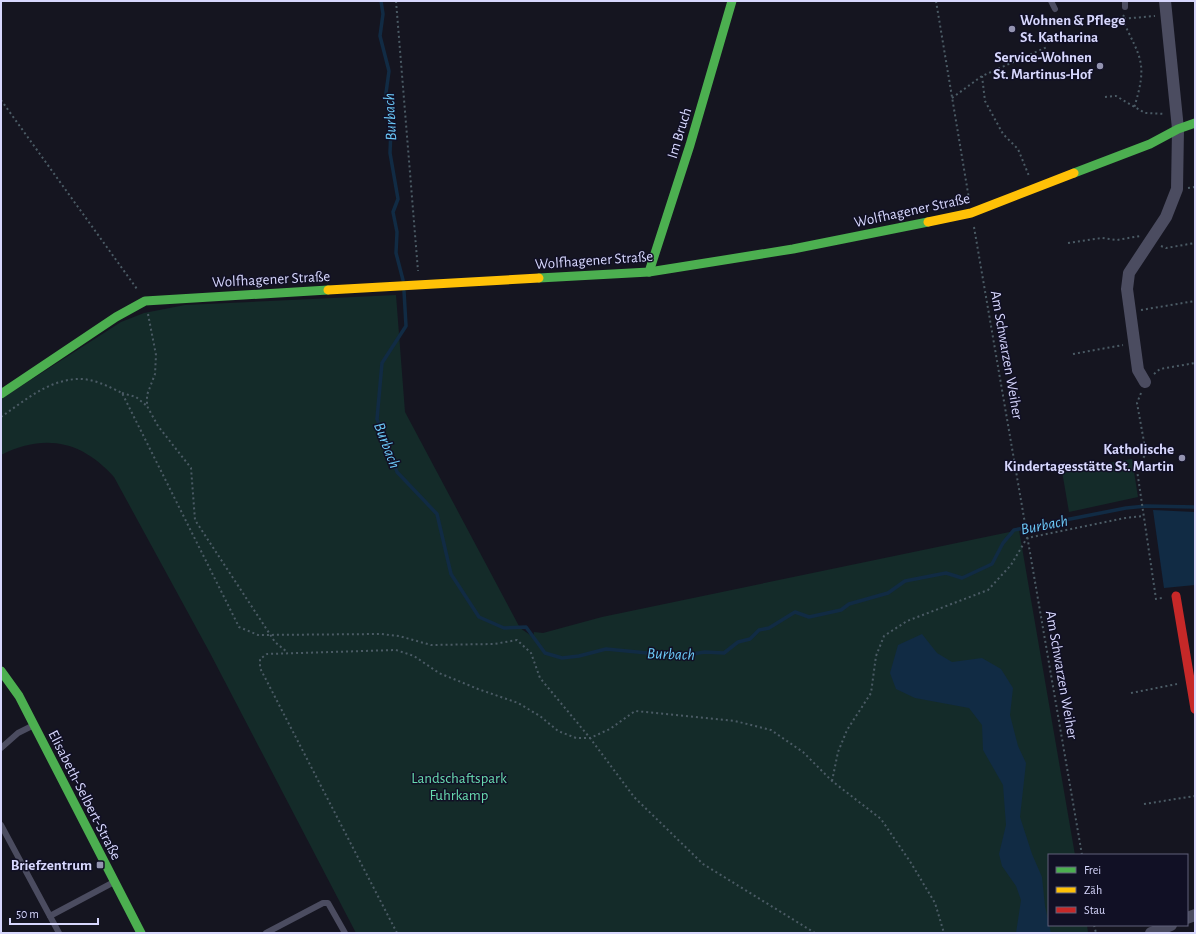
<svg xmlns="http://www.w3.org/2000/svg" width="1196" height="934" font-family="'Alegreya Sans',sans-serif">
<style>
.green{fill:#142b29}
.water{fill:#112b44}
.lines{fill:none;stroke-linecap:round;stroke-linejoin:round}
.stream{stroke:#112b44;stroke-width:3.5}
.path{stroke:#4b5b65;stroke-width:2;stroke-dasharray:2 3;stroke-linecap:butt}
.lane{stroke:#4b4c60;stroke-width:6}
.street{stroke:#4b4c60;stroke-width:12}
.fast{stroke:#4caf50;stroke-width:9}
.slow{stroke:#ffc107;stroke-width:9}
.jam{stroke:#c62828;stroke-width:9}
.poi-dot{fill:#9393b0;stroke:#111025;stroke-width:1.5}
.labels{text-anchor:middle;stroke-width:3;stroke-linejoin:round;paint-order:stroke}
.poi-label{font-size:15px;font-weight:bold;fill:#d7d7fd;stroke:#111025;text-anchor:end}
.street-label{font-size:15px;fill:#d7d7fd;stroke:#111025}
.park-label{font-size:15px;fill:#67d9ae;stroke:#111025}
.water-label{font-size:16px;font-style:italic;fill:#6bc8f6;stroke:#111025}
</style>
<rect width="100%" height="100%" fill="#151520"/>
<g class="green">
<path d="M396 295 405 412 520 628 533 637 534 632 543 633 602 617 1019 530 1075 855H1049V925H1087L1088 933H356L210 653 114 477C82 441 45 433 1 455V399L121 322 144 313 185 305Z"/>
<polygon points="1132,459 1138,497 1069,512 1062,471"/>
</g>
<g class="water">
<polygon points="1153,510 1195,512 1195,585 1164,588"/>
<polygon points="922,634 937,653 952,662 982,658 1001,669 1013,688 1010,715 1018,746 1026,763 1020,817 1032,854 1042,877 1045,906 1051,933 1016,933 1021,900 1016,886 1002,866 999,854 1006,825 1003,785 983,750 982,725 969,708 915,698 896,689 890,673 898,645"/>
</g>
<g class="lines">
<g class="stream">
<polyline points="381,1 383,14 380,36 389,71 386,93 391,128 390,153 398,199 393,212 397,232 396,253 403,280"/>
<polyline points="404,291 406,326 382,363 377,419 397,472 437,514 451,574 479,617 504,628 526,627 545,653 562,658 579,656 606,649 679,656 705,652 724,653 738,642 750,639 759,630 769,628 795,612 809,617 841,610 849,604 888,593 905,581 946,573 962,578 992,564 1003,543 1014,530 1126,508 1146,506 1195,507"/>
</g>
<g class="path">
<polyline points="396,1 418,271"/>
<polyline points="936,1 969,199"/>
<path d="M1124 15 1122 19C1141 59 1148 63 1134 108"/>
<polyline points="1109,20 1155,16"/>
<polyline points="982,76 985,101 1003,134 1018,149 1029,176"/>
<polyline points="1105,97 1116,96 1145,113 1165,114"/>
<polyline points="952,98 982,76 1047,47"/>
<polyline points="1,100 137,289"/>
<polyline points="1188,188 1195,187"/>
<polyline points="974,227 1082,855"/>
<polyline points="1068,243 1102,238 1117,240 1140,236"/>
<polyline points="1161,246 1166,248 1195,243"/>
<polyline points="1141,310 1195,301"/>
<polyline points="148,314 156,355 155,374 147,395 147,406 158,426 191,468 195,520 275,642 287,652"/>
<polyline points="1073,354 1123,345"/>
<polyline points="1154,374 1160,369 1195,363"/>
<polyline points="122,393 136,397 147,406"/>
<polyline points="1141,393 1137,403 1146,453 1137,470 1156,599 1162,598"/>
<path d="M1 417C24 401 48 380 78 379 92 378 110 387 122 393L239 627 258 635 381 634 399 636 431 645 494 644 517 640 531 653 540 678 590 738 634 797 703 864 815 933"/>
<polyline points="1131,693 1177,684"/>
<polyline points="832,781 838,752 847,730 871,693 876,656 884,636 907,621 988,590 1011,565 1027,538 1125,518 1144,516"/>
<polyline points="1144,804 1195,796"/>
<polyline points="1094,925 1096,933"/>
<polyline points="397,933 260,668 260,659 267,654 396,650 414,656 439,673 478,689 518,703 540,716 558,731 576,738 590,738 610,729 635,711 735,721 771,730 803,752 832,781 881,819 911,863 935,903 944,933"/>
</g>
<g class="lane">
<polyline points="1051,1 1055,9"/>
<polyline points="1125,1 1125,7"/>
<polyline points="1,748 18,733 34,725"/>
<polyline points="1,825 59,933"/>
<polyline points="50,916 114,882"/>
<polyline points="266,933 323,903 328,903 345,933"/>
</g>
<g class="street">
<polyline points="1145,382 1138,370 1127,289 1129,273 1166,217 1177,189 1178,129 1165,1"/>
<polyline points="1187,918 1195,915"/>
<polyline points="1151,933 1171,925"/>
</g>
<g class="fast">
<polyline points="1074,173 1150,144 1178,129 1195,123"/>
<polyline points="649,272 690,145 732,1"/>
<polyline points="539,278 649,272 793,249 928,222"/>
<polyline points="1,394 116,317 145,301 328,290"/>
<polyline points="1,671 19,696 141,933"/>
</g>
<g class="slow">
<polyline points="928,222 971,213 1074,173"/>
<polyline points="328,290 539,278"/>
</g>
<polyline class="jam" points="1176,596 1195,709"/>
</g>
<g class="poi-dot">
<circle cx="1012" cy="29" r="4"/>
<circle cx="1100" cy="66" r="4"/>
<circle cx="1182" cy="458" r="4"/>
<rect x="96" y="861" width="8" height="8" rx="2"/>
</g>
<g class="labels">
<g class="poi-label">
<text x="1020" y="25" text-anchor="start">Wohnen &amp; Pflege<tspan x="1020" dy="17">St. Katharina</tspan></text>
<text x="1092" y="62">Service-Wohnen<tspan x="1092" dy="17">St. Martinus-Hof</tspan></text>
<text x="1174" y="454">Katholische<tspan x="1174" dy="17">Kindertagesstätte St. Martin</tspan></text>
<text x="92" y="870">Briefzentrum</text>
</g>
<g class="street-label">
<text transform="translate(679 133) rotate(-73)" y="5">Im Bruch</text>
<text transform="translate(912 210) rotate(-12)" y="5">Wolfhagener Straße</text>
<text transform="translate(594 260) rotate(-4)" y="5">Wolfhagener Straße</text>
<text transform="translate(271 279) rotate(-3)" y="5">Wolfhagener Straße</text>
<text transform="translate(1007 355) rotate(80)" y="5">Am Schwarzen Weiher</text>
<text transform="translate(1062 675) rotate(80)" y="5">Am Schwarzen Weiher</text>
<text transform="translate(85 795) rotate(63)" y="5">Elisabeth-Selbert-Straße</text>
</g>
<g class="park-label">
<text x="459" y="783">Landschaftspark<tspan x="459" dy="17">Fuhrkamp</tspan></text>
</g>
<g class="water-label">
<text transform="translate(389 117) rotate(-93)" y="6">Burbach</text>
<text transform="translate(388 445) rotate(69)" y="6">Burbach</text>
<text transform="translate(1044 524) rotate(-11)" y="6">Burbach</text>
<text transform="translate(671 653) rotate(2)" y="6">Burbach</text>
</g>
</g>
<rect width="1196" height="934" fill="none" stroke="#d7d7fd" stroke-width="4"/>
<rect x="1048" y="854" width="140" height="72" fill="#111025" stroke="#60607b"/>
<rect x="1056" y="867" width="20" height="6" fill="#4caf50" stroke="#60607b"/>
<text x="1084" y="874" font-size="12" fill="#d7d7fd">Frei</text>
<rect x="1056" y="887" width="20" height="6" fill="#ffc107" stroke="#60607b"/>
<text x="1084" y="894" font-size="12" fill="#d7d7fd">Zäh</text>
<rect x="1056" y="907" width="20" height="6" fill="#c62828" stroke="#60607b"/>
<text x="1084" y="914" font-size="12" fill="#d7d7fd">Stau</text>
<path d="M10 918v6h88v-6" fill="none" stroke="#d7d7fd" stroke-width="2"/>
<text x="16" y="918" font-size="12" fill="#d7d7fd" stroke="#111025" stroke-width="3" paint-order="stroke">50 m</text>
</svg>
